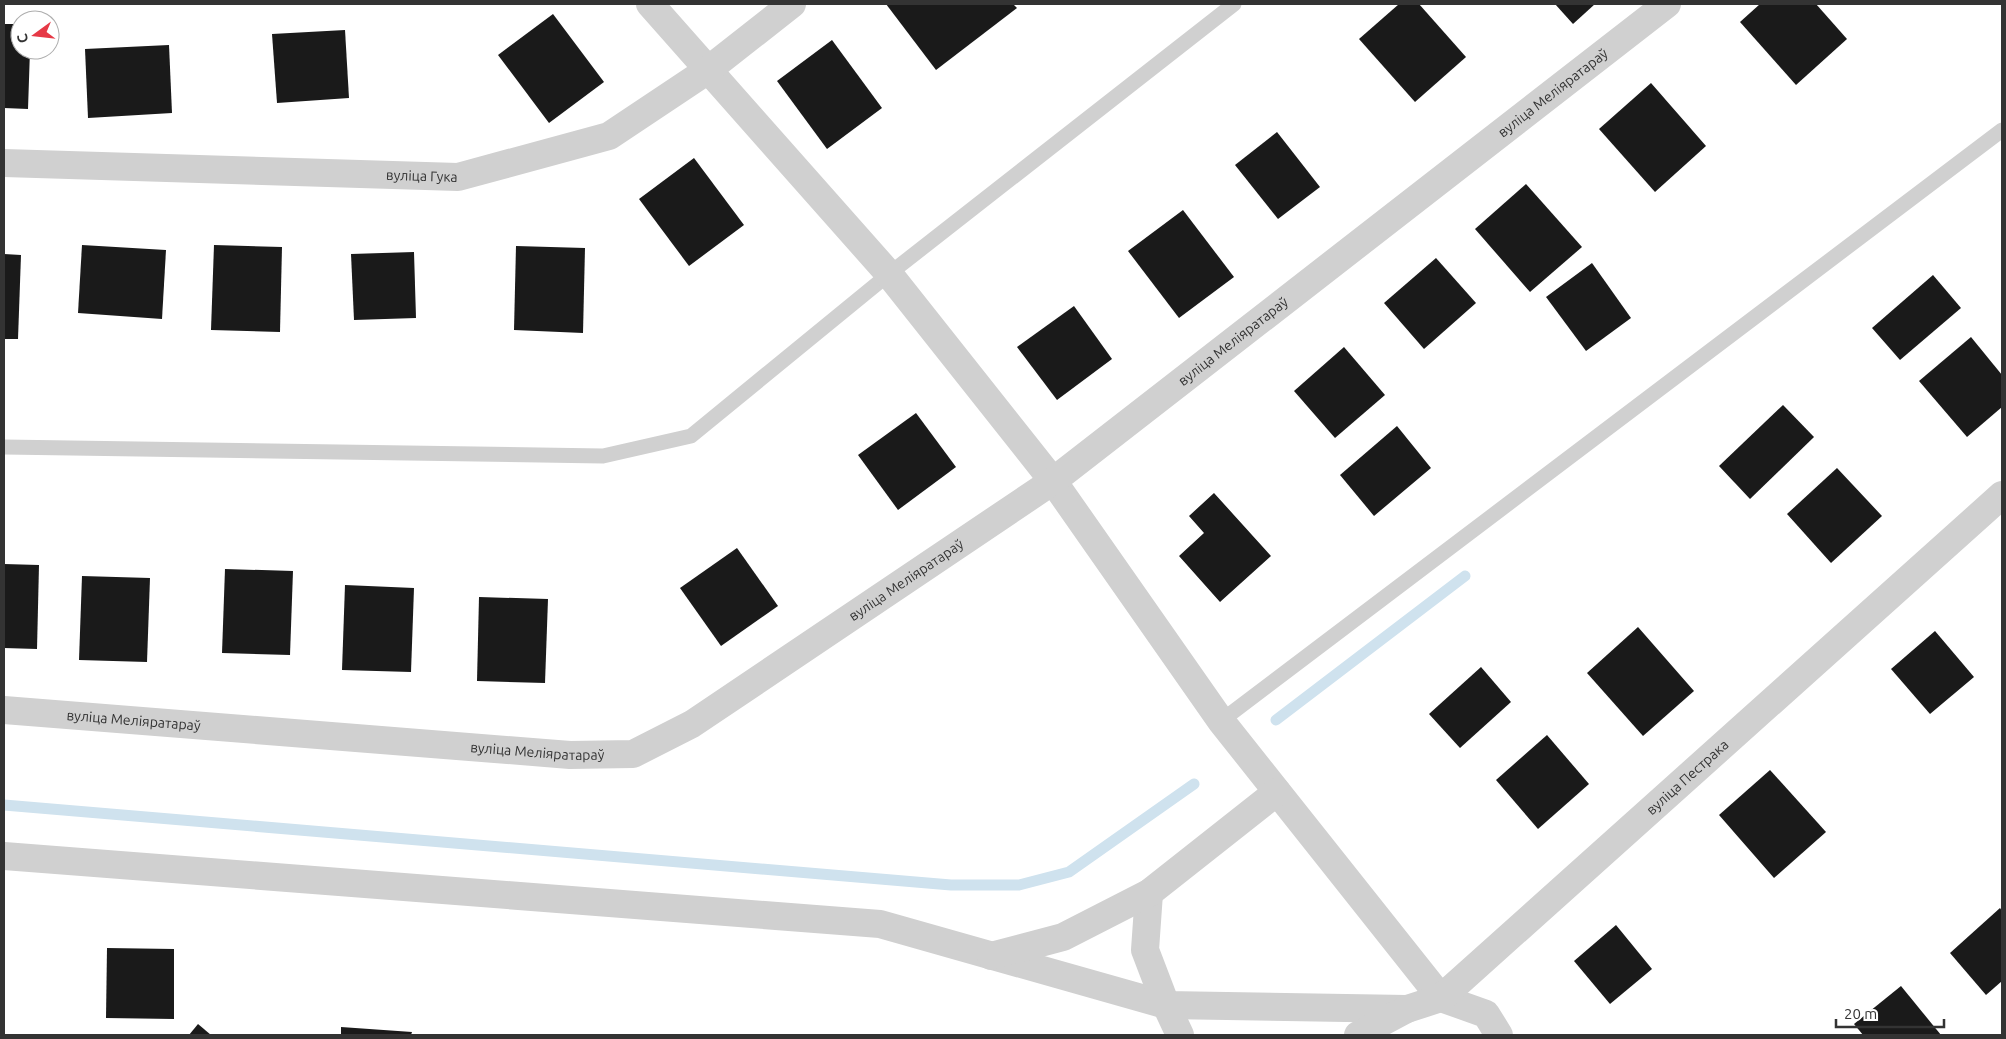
<svg xmlns="http://www.w3.org/2000/svg" width="2006" height="1039" font-family="Ubuntu,sans-serif">
<style>
.lines{fill:none;stroke-linecap:round;stroke-linejoin:round}
.stream{stroke:#cfe2ee;stroke-width:11}
.building{fill:#1a1a1a}
.service{stroke:#d0d0d0;stroke-width:15}
.minor{stroke:#d0d0d0;stroke-width:28}
.labels{text-anchor:middle;stroke-width:5;stroke-linejoin:round;paint-order:stroke}
.street-label{font-size:14px;fill:#333;stroke:#fff}
</style>
<rect width="100%" height="100%" fill="#fff"/>
<g class="lines">
<g class="stream">
<polyline points="1276,720 1465,576"/>
<polyline points="4,805 951,885 1019,885 1069,872 1194,784"/>
</g>
</g>
<g class="building">
<polygon points="886,4 1013,4 1017,8 936,70"/>
<polygon points="1399,4 1419,4 1466,57 1415,102 1359,39"/>
<polygon points="1555,4 1595,4 1573,24"/>
<polygon points="1760,4 1816,4 1847,39 1796,85 1740,22"/>
<polygon points="553,14 604,82 549,123 498,55"/>
<polygon points="4,24 20,24 20,50 30,50 28,109 4,108"/>
<polygon points="345,30 349,98 277,103 272,34"/>
<polygon points="832,40 882,108 827,149 777,81"/>
<polygon points="169,45 172,113 88,118 85,49"/>
<polygon points="1651,83 1706,146 1655,192 1599,129"/>
<polygon points="1277,132 1320,187 1278,219 1235,165"/>
<polygon points="694,158 744,225 689,266 639,199"/>
<polygon points="1526,184 1582,247 1530,292 1475,229"/>
<polygon points="1183,210 1234,277 1179,318 1128,251"/>
<polygon points="82,245 166,250 162,319 78,313"/>
<polygon points="214,245 282,247 280,332 211,330"/>
<polygon points="516,246 585,248 583,333 514,330"/>
<polygon points="414,252 416,318 354,320 351,254"/>
<polygon points="4,254 21,255 18,339 4,339"/>
<polygon points="1436,258 1476,303 1424,349 1384,303"/>
<polygon points="1592,263 1631,318 1586,351 1546,297"/>
<polygon points="1933,275 1961,308 1900,360 1872,328"/>
<polygon points="1074,306 1112,359 1057,400 1017,347"/>
<polygon points="1971,337 2002,375 2002,407 1967,437 1919,381"/>
<polygon points="1344,347 1385,395 1335,438 1294,391"/>
<polygon points="1783,405 1814,437 1750,499 1719,466"/>
<polygon points="916,413 956,467 898,510 858,455"/>
<polygon points="1397,426 1431,468 1374,516 1340,475"/>
<polygon points="1837,468 1882,516 1831,563 1787,514"/>
<polygon points="1214,493 1271,556 1220,602 1179,556 1204,533 1189,516"/>
<polygon points="737,548 778,606 721,646 680,588"/>
<polygon points="4,564 39,565 37,649 4,648"/>
<polygon points="225,569 293,571 290,655 222,653"/>
<polygon points="82,576 150,578 147,662 79,660"/>
<polygon points="345,585 414,588 411,672 342,670"/>
<polygon points="479,597 548,599 545,683 477,681"/>
<polygon points="1638,627 1694,691 1643,736 1587,673"/>
<polygon points="1935,631 1974,677 1930,714 1891,669"/>
<polygon points="1481,667 1511,702 1460,748 1429,714"/>
<polygon points="1547,735 1589,784 1538,829 1496,780"/>
<polygon points="1770,770 1826,832 1774,878 1719,815"/>
<polygon points="2000,908 2002,911 2002,981 1986,995 1950,953"/>
<polygon points="1616,925 1652,969 1610,1004 1574,961"/>
<polygon points="107,948 174,949 174,1019 106,1018"/>
<polygon points="1901,986 1941,1035 1863,1035 1854,1024"/>
<polygon points="198,1024 211,1035 189,1035"/>
<polygon points="341,1027 412,1032 411,1035 341,1035"/>
</g>
<g class="lines">
<g class="service">
<polyline points="4,447 603,456 691,436 889,274 1234,4"/>
<polyline points="1221,721 2002,130"/>
</g>
<g class="minor">
<polyline points="650,4 889,274 1053,481 1221,721 1441,998 1486,1014 1499,1035"/>
<path id="s1" d="M4 163 458 177 609 136 708 70 792 4"/>
<path id="s2" d="M4 710 570 755 633 754 692 724 1053 481 1667 4"/>
<polyline points="4,856 880,924 1166,1005 1407,1009"/>
<polyline points="1149,893 1145,950 1166,1005 1180,1035"/>
<polyline points="991,956 1063,937 1149,893 1277,792"/>
<path id="s3" d="M1358 1035 1407 1009 1441 998 2002 495"/>
</g>
</g>
<g class="labels">
<g class="street-label">
<text dy="5" stroke="none"><textPath href="#s2" startOffset="1765">вуліца Меліяратараў</textPath></text>
<text dy="5" stroke="none"><textPath href="#s1" startOffset="418">вуліца Гука</textPath></text>
<text dy="5" stroke="none"><textPath href="#s2" startOffset="1360">вуліца Меліяратараў</textPath></text>
<text dy="5" stroke="none"><textPath href="#s2" startOffset="955">вуліца Меліяратараў</textPath></text>
<text dy="5" stroke="none"><textPath href="#s2" startOffset="130">вуліца Меліяратараў</textPath></text>
<text dy="5" stroke="none"><textPath href="#s2" startOffset="535">вуліца Меліяратараў</textPath></text>
<text dy="5" stroke="none"><textPath href="#s3" startOffset="422">вуліца Пестрака</textPath></text>
</g>
</g>
<rect width="2006" height="1039" fill="none" stroke="#333333" stroke-width="10"/>
<g transform="translate(35 35) rotate(255)"><circle r="24" fill="#ffffff" stroke="#adadad"/>
<path d="M0-4L9 19L0 12L-9 19Z" fill="#e63946"/>
<text y="-8" font-size="14" font-weight="bold" text-anchor="middle" fill="#333333">С</text>
</g>
<path d="M1836 1019v8h108v-8" fill="none" stroke="#333333" stroke-width="2.5"/>
<text x="1844" y="1019" font-size="15" fill="#333333" stroke="#ffffff" stroke-width="4" paint-order="stroke">20 m</text>
</svg>
